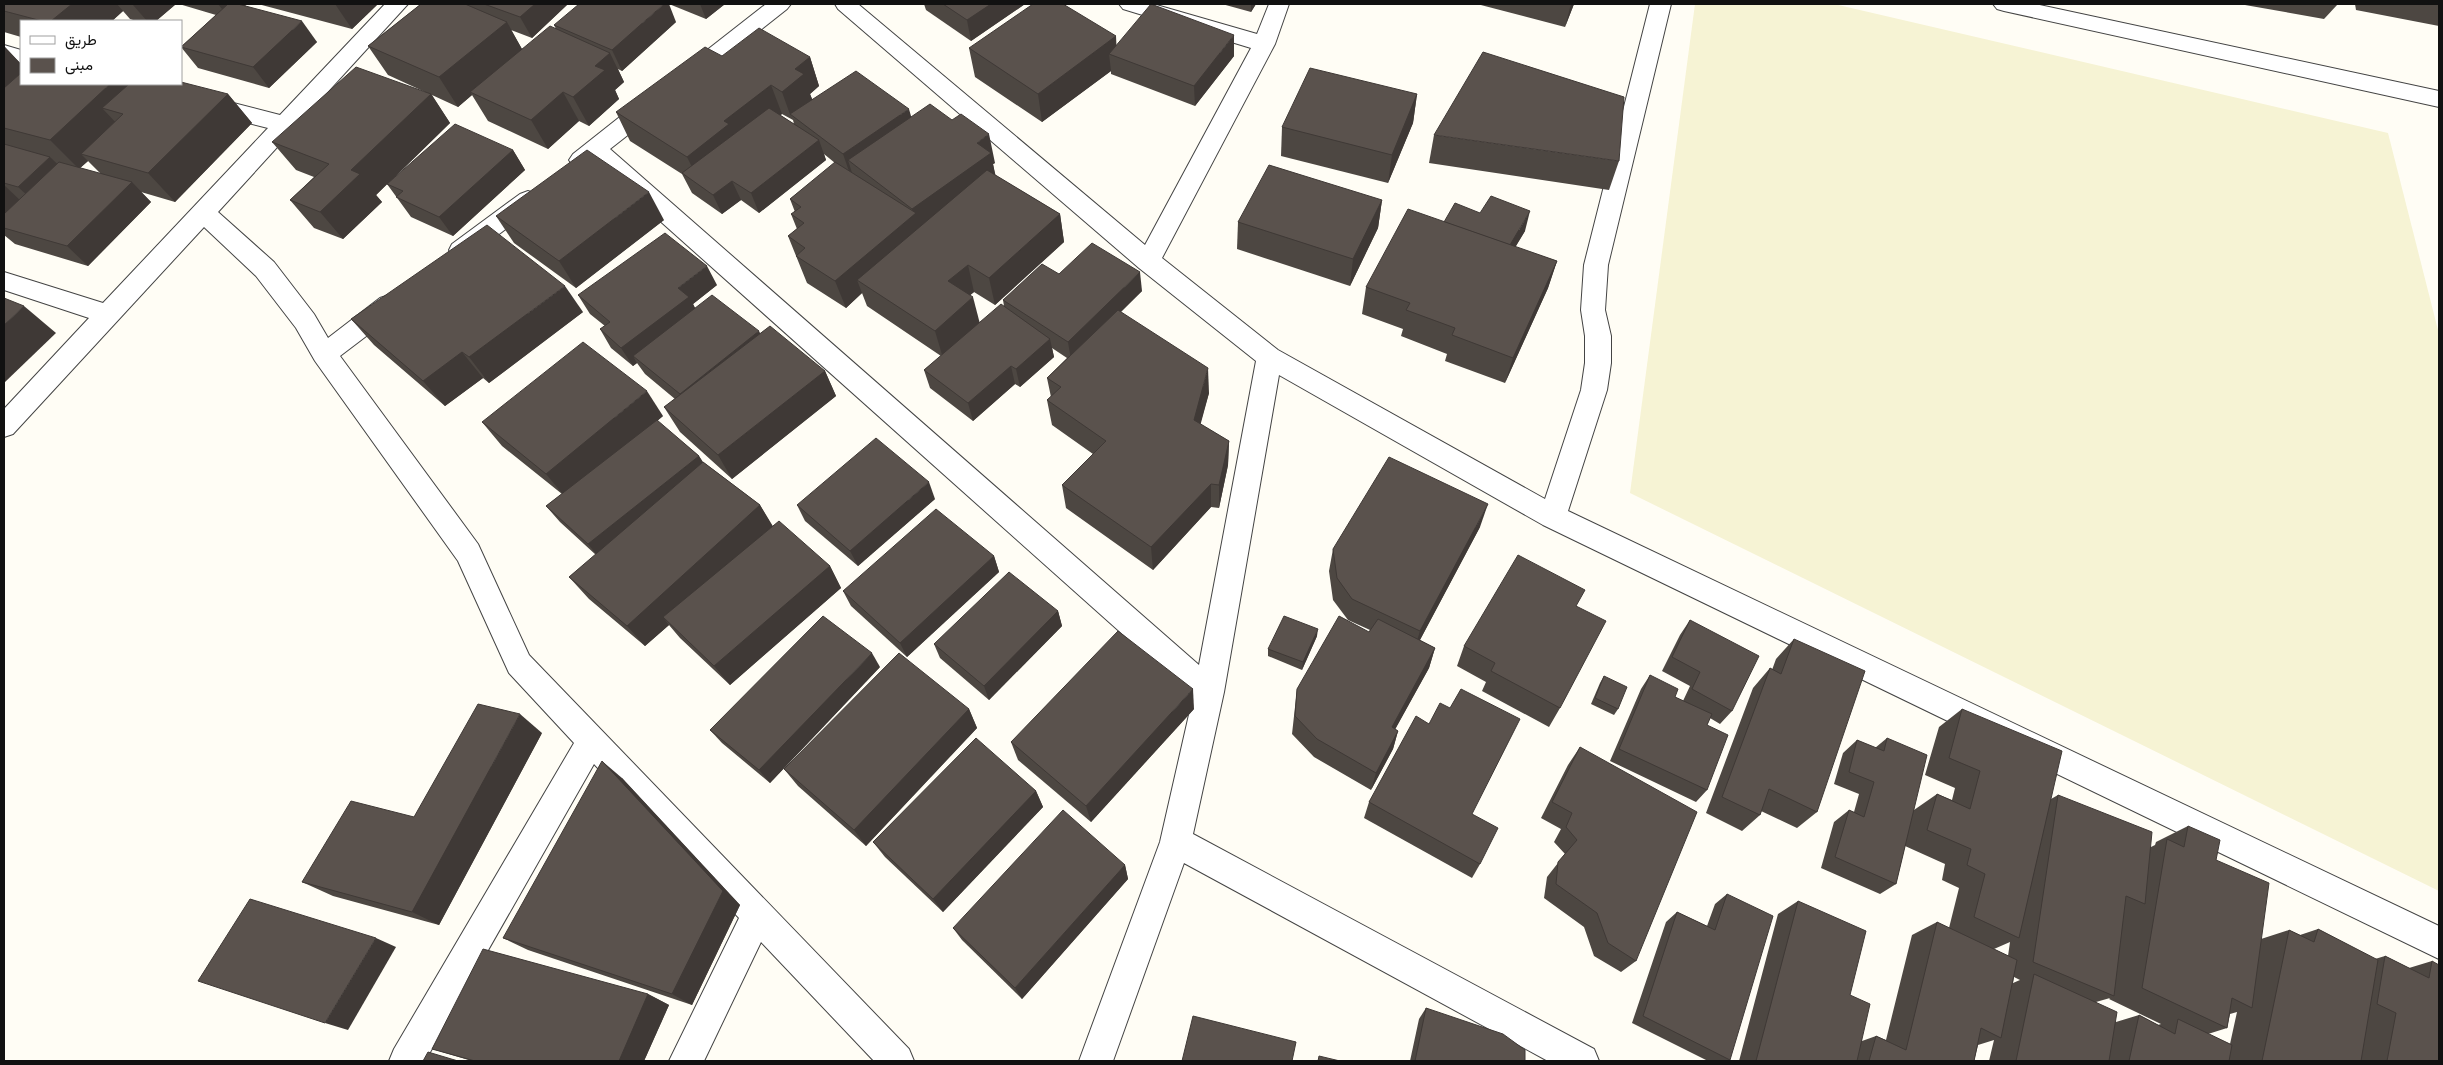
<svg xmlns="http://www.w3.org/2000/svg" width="2443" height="1065" font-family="'Source Serif 4',Vazirmatn,serif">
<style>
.farmland{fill:#f6f3d4}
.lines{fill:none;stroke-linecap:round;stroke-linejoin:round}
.minor-casing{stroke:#444;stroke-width:2}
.minor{fill:#fff;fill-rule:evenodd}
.wall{fill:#4d4742;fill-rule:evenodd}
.shaded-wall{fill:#3f3936}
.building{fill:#5a524d;stroke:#3f3936}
</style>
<rect width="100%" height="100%" fill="#fffdf5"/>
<polygon class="farmland" points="1695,4 1834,4 2388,133 2439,334 2439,891 1630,493"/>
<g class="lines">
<defs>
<g id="minor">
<polygon points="385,4 408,4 218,212 274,262 314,314 328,338 380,298 389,295 398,298 401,305 398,312 340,356 478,544 529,655 909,1049 914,1061 874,1061 761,942 704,1061 669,1061 739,918 594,764 425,1061 389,1061 394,1049 574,743 509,673 458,561 315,361 296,328 256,276 204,227 13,434 4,437 4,409 89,318 4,290 4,272 103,303 268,128 202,111 199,105 202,99 210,97 280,115"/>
<polygon points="766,4 791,4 787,9 695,82 687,85 679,82 676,77 679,72"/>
<polygon points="835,4 858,4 1145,245 1251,48 1123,9 1119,4 1153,4 1257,34 1269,4 1289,4 1275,44 1162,258 1278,350 1545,499 1581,390 1585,363 1585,336 1581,310 1584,265 1650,4 1671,4 1608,265 1605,310 1611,336 1611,363 1607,390 1568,511 2439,926 2439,959 1543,525 1279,375 1224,692 1193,834 1594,1049 1599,1061 1548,1061 1184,863 1113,1061 1079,1061 1160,842 1193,697 594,162 581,168 573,166 569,160 573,154 645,97 653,95 661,97 664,103 661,109 610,149 1199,665 1256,361 1139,268 838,9"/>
<polygon points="1993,4 2035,4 2439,91 2439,107 2004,11 1997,9"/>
<polygon points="4,45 21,50 21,64 4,59"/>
<polygon points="528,191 536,194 540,200 536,206 470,256 461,259 452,256 449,250 452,244 520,194"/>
</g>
</defs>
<use href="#minor" class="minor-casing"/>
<use href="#minor" class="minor"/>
</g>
<g class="wall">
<polygon points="4,4 176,4 156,21 136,21 130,19 123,11 112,21 21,21 21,37 4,32"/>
<polygon points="179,4 247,4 245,6 317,42 269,88 198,68 181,47 216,15"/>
<polygon points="258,4 378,4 352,29"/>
<polygon points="421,4 568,4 532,38 511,30 522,49 556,29 554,25 676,22 622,71 618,69 624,82 615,90 619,99 589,126 579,121 548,149 488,121 472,95 458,107 432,95 450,123 394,178 513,150 525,170 453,236 411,217 387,184 376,195 382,202 343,239 314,228 290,200 314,177 296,170 272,142 425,92 388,75 368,46"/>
<polygon points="669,4 725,4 706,19"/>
<polygon points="924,4 1025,4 971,41 926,10"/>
<polygon points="1222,4 1256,4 1251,12"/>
<polygon points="1477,4 1574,4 1565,27"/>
<polygon points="2245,4 2338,4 2324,19 2245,5"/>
<polygon points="2355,4 2439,4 2439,26 2356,10"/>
<polygon points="1116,36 1116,45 1234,56 1195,106 1111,74 1111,71 1042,122 975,77 969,48"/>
<path d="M4 46 21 64V84L228 94 252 123 175 202 141 192 151 202 88 266 15 244 4 235ZM88 161 101 174 80 168Z"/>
<path d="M810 57 819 86 810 94 812 99 911 117 995 163 993 164 995 175 1060 214 1064 242 995 305 974 292 970 295 979 323 1004 306 1003 300 1059 274 1142 291 1121 312 1209 393 1200 424 1229 441 1228 465 1219 508 1211 507 1153 570 1066 508 1062 485 1093 454 1052 425 1047 400 1051 397 1047 378 1067 358 1052 348 1054 357 1020 387 1015 384 973 421 930 388 924 370 941 356 867 306 862 293 846 308 807 283 788 236 797 229 791 214 795 212 790 199 835 163 824 154 826 160 759 213 741 200 722 214 692 193 682 174 630 141 616 112ZM782 114 793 120 794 124 780 115Z"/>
<polygon points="1417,94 1413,123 1388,183 1281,156 1282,127"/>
<polygon points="1434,135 1619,161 1609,190 1429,163"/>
<polygon points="1382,200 1378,228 1350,286 1237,249 1238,222"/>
<polygon points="496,216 664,220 576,288 514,243"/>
<polygon points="1444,222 1525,231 1515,247 1557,261 1548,288 1505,383 1445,361 1447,354 1401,336 1403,329 1362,314 1366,287"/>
<polygon points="717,285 693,304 695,308 761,334 825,371 836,396 732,479 680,432 664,407 675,399 645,374 637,363 633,366 611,348 600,329 605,326 590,314 578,295"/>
<polygon points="583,312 489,383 483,378 445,406 374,345 351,319"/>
<polygon points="663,416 657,421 699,456 703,462 760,505 772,526 830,566 841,588 730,685 680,638 669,625 645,646 589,599 569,577 596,555 560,522 546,506 562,494 502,446 482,422"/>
<polygon points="935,499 858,566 805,521 797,505"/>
<polygon points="1480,527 1420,640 1435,648 1429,668 1395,729 1398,731 1393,749 1371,790 1314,757 1292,734 1297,689 1369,632 1370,630 1348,620 1333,600 1329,571 1333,549"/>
<polygon points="994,556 999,572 907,657 851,606 843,591"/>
<polygon points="1577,606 1560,708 1549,727 1482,691 1486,682 1457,666 1464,646"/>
<polygon points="1058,611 1062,626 989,700 940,658 934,644"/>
<polygon points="1690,620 1732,711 1720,724 1710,718 1707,725 1707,790 1696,802 1610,761 1641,689 1650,675 1675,697 1683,701 1690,686 1662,671 1680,635"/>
<polygon points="1317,636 1302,670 1268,656 1268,649"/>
<polygon points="1794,639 1817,812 1797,828 1761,811 1760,815 1742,831 1706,813 1753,688 1770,668 1772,670 1776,659"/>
<polygon points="880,667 770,783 722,743 710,730"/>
<polygon points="1604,676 1618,709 1614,715 1591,704 1600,683"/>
<polygon points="1450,708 1472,814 1480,864 1472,878 1364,818 1369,802 1429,724"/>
<polygon points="969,709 977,728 866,846 798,786 784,769"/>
<polygon points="1194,709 1091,822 1018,760 1011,742"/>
<path d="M1962 709 2051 799 2058 795 2151 847 2155 845 2156 842 2188 826 2216 860 2261 939 2289 930 2300 935 2318 929 2375 959 2385 956 2409 968 2432 961 2439 1061H1989L1994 1040 1978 1045 1974 1061H1739L1778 914 1798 901 1850 995 1862 1041 1876 1036 1886 1040 1912 935 1937 922 1949 928 1959 888 1942 880 1945 864 1905 846 1896 884 1880 894 1821 868 1834 822 1849 810 1854 812 1859 794 1834 784 1843 753 1857 740 1875 748 1887 738 1914 810 1937 794 1952 800 1955 788 1925 775 1939 727ZM2010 942 2008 956 1994 949ZM2014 977 2020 980 2013 983ZM2110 998 2109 999 2161 1024 2158 1025 2139 1015 2116 1022 2096 1002ZM2237 1012 2230 1044 2208 1034 2227 1028 2230 1014Z"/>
<polygon points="542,733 439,925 333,896 302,882 414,817"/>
<polygon points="1580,747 1636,961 1621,972 1594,956 1584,927 1544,898 1547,877 1565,854 1554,842 1561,829 1541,818 1568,765"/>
<polygon points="622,778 740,905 692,1005 528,950 503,938"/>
<polygon points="1036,791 1043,807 943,912 885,857 873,842"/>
<polygon points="1125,865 1128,879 1022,999 962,940 953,928"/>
<polygon points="1727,894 1730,1060 1727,1061 1708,1061 1632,1023 1666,922 1677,912 1707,926 1715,904"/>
<polygon points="648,994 669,1005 644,1061 472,1061 432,1049"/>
<polygon points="1426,1008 1525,1061 1410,1061 1419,1019"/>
</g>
<g class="shaded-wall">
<polygon points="72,4 117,4 123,11 112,21 51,21"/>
<polygon points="134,4 176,4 156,21 147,21 133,5"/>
<polygon points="218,4 247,4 230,19"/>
<polygon points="335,4 378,4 352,29"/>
<polygon points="535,4 568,4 532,38 520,17"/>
<polygon points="664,4 669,4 676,22 622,71 612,50"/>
<polygon points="700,4 725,4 706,19"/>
<polygon points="991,4 1025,4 971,41 967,20"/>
<polygon points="1251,4 1256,4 1251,12"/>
<polygon points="1571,4 1574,4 1565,27"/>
<polygon points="302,21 317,42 269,88 253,67"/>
<polygon points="507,22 523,51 470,92 472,95 458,107 439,77"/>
<polygon points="1234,35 1234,56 1195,106 1194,86"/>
<polygon points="1116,36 1117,57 1109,54 1111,71 1042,122 1038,94"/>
<polygon points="4,46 21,64 21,84 4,100"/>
<polygon points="610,53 624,82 615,90 619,99 589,126 573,97 595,66"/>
<polygon points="810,57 819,86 810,94 814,104 790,114 792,120 782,92 795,69"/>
<polygon points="110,84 138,84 123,114 102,108 121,128 81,154 88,161 79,169 50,140"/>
<polygon points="771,85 782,114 739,148 701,185 687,157 724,121"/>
<polygon points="563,92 579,121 548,149 531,120"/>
<polygon points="228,94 252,123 175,202 148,173"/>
<polygon points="431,94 450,123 376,195 382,202 343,239 320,212 351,170"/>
<polygon points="1417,94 1413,123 1388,183 1392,155"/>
<polygon points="909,109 915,130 848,160 852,173 850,174 843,154"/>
<polygon points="989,134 995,163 993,164 997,182 857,280 862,293 846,308 835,281 913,215 912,209 977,143"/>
<polygon points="819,140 826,160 759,213 751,193"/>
<polygon points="513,150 525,170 453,236 439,217"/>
<polygon points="50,157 71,177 40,207 18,187"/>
<polygon points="732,181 741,200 722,214 713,195"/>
<polygon points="132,182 151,202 88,266 67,246"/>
<polygon points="4,185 23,203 4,221"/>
<polygon points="649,192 664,220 576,288 559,261"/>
<polygon points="1382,200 1378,228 1350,286 1353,259"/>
<polygon points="1530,211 1525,231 1503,268 1508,249"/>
<polygon points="1060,214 1064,242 995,305 989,278"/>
<polygon points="1557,261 1548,288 1505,383 1513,358"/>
<polygon points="968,265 974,292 955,308 948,281"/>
<polygon points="707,266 717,285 693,304 699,316 633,356 637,363 633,366 621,348 678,288"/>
<polygon points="1140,272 1142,291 1071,360 1068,342"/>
<polygon points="565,286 583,312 489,383 469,357"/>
<polygon points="973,297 980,324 943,358 935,331"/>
<polygon points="24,306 56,333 4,383 4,325"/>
<polygon points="759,331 768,349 680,394"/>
<polygon points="1050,339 1054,357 1020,387 1016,369"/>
<polygon points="462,352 483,378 445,406 423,381"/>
<polygon points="1011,366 1015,384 973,421 968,403"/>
<polygon points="1208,368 1209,393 1195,445 1194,420"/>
<polygon points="825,371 836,396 732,479 718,455"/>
<polygon points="647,391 663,416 566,498 546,474"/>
<polygon points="1229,441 1228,465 1219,508 1219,485"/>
<polygon points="699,456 709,473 601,560 588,544"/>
<polygon points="929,482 935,499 858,566 850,551"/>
<polygon points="1211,484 1211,507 1153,570 1151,547"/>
<polygon points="1488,504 1480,527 1414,651 1420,631"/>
<polygon points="760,505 774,528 663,617 669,625 645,646 627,626"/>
<polygon points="994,556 999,572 907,657 900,643"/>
<polygon points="830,566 841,588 730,685 714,666"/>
<polygon points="1058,611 1062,626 989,700 984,686"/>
<polygon points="1318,629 1317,636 1302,670 1303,662"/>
<polygon points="1435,648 1429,668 1386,746 1392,727"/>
<polygon points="872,653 880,667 770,783 759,770"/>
<polygon points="1193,689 1194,709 1091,822 1086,806"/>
<polygon points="969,709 977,728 866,846 854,830"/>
<polygon points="520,714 542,733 439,925 412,912"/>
<polygon points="1398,731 1393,749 1371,790 1376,773"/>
<polygon points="602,761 622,778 740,905 692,1005 672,994"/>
<polygon points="1036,791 1043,807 943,912 933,899"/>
<polygon points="1125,865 1128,879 1022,999 1015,988"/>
<polygon points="376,938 396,947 348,1030 325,1023"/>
<polygon points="648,994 669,1005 644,1061 619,1061"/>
</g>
<g class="building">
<polygon points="4,4 72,4 51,21 42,21 4,11"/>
<polygon points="228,4 238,4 302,21 253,67 181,47"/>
<polygon points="421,4 465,4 507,22 439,77 368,46"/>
<polygon points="484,4 535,4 520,17"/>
<polygon points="579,4 664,4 612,50 554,25"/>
<polygon points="943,4 991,4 967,20"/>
<polygon points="1033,4 1063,4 1116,36 1038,94 969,48"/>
<polygon points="1151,4 1234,35 1194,86 1109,54"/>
<polygon points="550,26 610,53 595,66 605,70 573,97 563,92 531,120 470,92"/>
<polygon points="759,28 810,57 795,69 804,74 782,92 771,85 724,121 729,124 687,157 616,112 705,47 722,56"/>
<polygon points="1483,52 1624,97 1619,161 1434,135"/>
<polygon points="356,67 431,94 351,170 360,174 320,212 290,200 329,164 272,142"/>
<polygon points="1310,68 1417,94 1392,155 1282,127"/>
<polygon points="856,71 909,109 843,154 790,114"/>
<polygon points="21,73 21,84 110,84 50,140 4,128 4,88"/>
<polygon points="181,82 228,94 148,173 81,154 123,114 102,108 129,84 181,84"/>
<polygon points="930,104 952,120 961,114 989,134 977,143 991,153 912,209 848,160"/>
<polygon points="769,108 819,140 751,193 732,181 713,195 682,173"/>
<polygon points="455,124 513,150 439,217 396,197 403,191 387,184"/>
<polygon points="4,144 50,157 18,187 4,183"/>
<polygon points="587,150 649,192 559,261 496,216"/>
<polygon points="59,162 132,182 67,246 4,228 4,214"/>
<polygon points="835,162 916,213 835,281 796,256 805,248 788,236 804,223 791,214 801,207 790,199"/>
<polygon points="1269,165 1382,200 1353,259 1238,222"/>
<polygon points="987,170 1060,214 989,278 968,265 948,281 973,297 935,331 857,280"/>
<polygon points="1491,196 1530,211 1510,245 1444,222 1455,203 1480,213"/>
<polygon points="1408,209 1557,261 1513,358 1452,335 1455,328 1406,310 1410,303 1366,287"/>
<polygon points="487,225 565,286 469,357 462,352 423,381 351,319"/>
<polygon points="665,233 707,266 678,288 689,297 621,348 600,329 610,322 578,295"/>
<polygon points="1092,243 1140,272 1068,342 1003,300 1042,264 1059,274"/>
<polygon points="712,295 759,331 680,394 633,356"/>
<polygon points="4,298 24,306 4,325"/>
<polygon points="1001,304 1050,339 1016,369 1011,366 968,403 924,370"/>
<polygon points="1118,310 1208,368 1194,420 1229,441 1219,485 1211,484 1151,547 1062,485 1106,441 1047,400 1061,387 1047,378"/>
<polygon points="770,326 825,371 718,455 664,407"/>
<polygon points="583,342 647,391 546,474 482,422"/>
<polygon points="657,420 699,456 588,544 546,506"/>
<polygon points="876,438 929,482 850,551 797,505"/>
<polygon points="1389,457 1488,504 1420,631 1352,599 1337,578 1333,549"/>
<polygon points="703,462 760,505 627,626 569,577"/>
<polygon points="936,509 994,556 900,643 843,591"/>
<polygon points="779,521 830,566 714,666 663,617"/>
<polygon points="1518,555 1585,590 1576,606 1606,621 1560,708 1491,671 1495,663 1464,646"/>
<polygon points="1009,572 1058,611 984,686 934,644"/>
<polygon points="823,616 872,653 759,770 710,730"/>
<polygon points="1284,616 1318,629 1303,662 1268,649"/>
<polygon points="1339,616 1369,632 1378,619 1435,648 1392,727 1398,731 1376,773 1317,739 1295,716 1297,689"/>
<polygon points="1690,620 1759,656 1732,711 1692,689 1700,672 1672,657"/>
<polygon points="1118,631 1193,689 1086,806 1011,742"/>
<polygon points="1794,639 1865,671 1817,812 1769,789 1760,815 1722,797 1770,668 1781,674"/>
<polygon points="899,653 969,709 854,830 784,769"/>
<polygon points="1650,675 1678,689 1675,697 1712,714 1707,725 1728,735 1707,790 1619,749"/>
<polygon points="1604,676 1627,687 1618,709 1595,698"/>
<polygon points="1461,689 1520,719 1472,814 1498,828 1480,864 1369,802 1416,716 1429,724 1440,703 1450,708"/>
<polygon points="478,704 520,714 412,912 302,882 351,801 414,817"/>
<polygon points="1962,709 2062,751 2019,938 1974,917 1985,874 1967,865 1971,849 1927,830 1937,794 1970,809 1980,771 1949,758"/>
<polygon points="976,738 1036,791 933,899 873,842"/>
<polygon points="1887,738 1927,755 1896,884 1835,857 1849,810 1864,817 1874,782 1849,772 1857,740 1884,751"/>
<polygon points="1580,747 1697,812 1636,961 1608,943 1597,913 1556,884 1558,862 1577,840 1566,827 1572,813 1552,802"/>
<polygon points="602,761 723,891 672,994 503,938"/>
<polygon points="2058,795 2152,832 2145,904 2126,896 2114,996 2033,962"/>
<polygon points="1063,810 1125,865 1015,988 953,928"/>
<polygon points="2188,826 2220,840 2216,860 2269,883 2252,1008 2232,998 2227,1028 2142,988 2167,839 2184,847"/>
<polygon points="1727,894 1773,916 1730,1060 1643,1016 1677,912 1715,930"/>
<polygon points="250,899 376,938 325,1023 198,981"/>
<polygon points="1798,901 1866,931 1850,995 1870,1004 1857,1061 1756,1061"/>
<polygon points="1937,922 2017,960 2001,1038 1981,1028 1974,1061 1869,1061 1876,1036 1906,1050"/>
<polygon points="2318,929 2378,960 2361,1061 2262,1061 2289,930 2314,942"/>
<polygon points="483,949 648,994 619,1061 475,1061 432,1049"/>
<polygon points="2385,956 2429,978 2432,961 2439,965 2439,1061 2387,1061 2396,1013 2377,1004"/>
<polygon points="2034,974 2117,1012 2109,1061 2016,1061"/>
<polygon points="1426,1008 1503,1034 1525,1050 1525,1061 1415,1061"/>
<polygon points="2139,1015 2175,1034 2178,1019 2232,1045 2229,1061 2129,1061"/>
<polygon points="1193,1016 1296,1042 1292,1061 1182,1061"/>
<polygon points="428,1052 458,1061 423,1061"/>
<polygon points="1319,1056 1340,1061 1318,1061"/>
</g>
<rect width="2443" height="1065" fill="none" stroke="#111111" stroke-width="10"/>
<rect x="20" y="20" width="162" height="65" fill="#ffffff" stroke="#a0a0a0"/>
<rect x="30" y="36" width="25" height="8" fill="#ffffff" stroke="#a0a0a0"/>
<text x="65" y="45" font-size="15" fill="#111111">طريق</text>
<rect x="30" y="58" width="25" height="15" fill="#5a524d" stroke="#a0a0a0"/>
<text x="65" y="70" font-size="15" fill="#111111">مبنى</text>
</svg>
